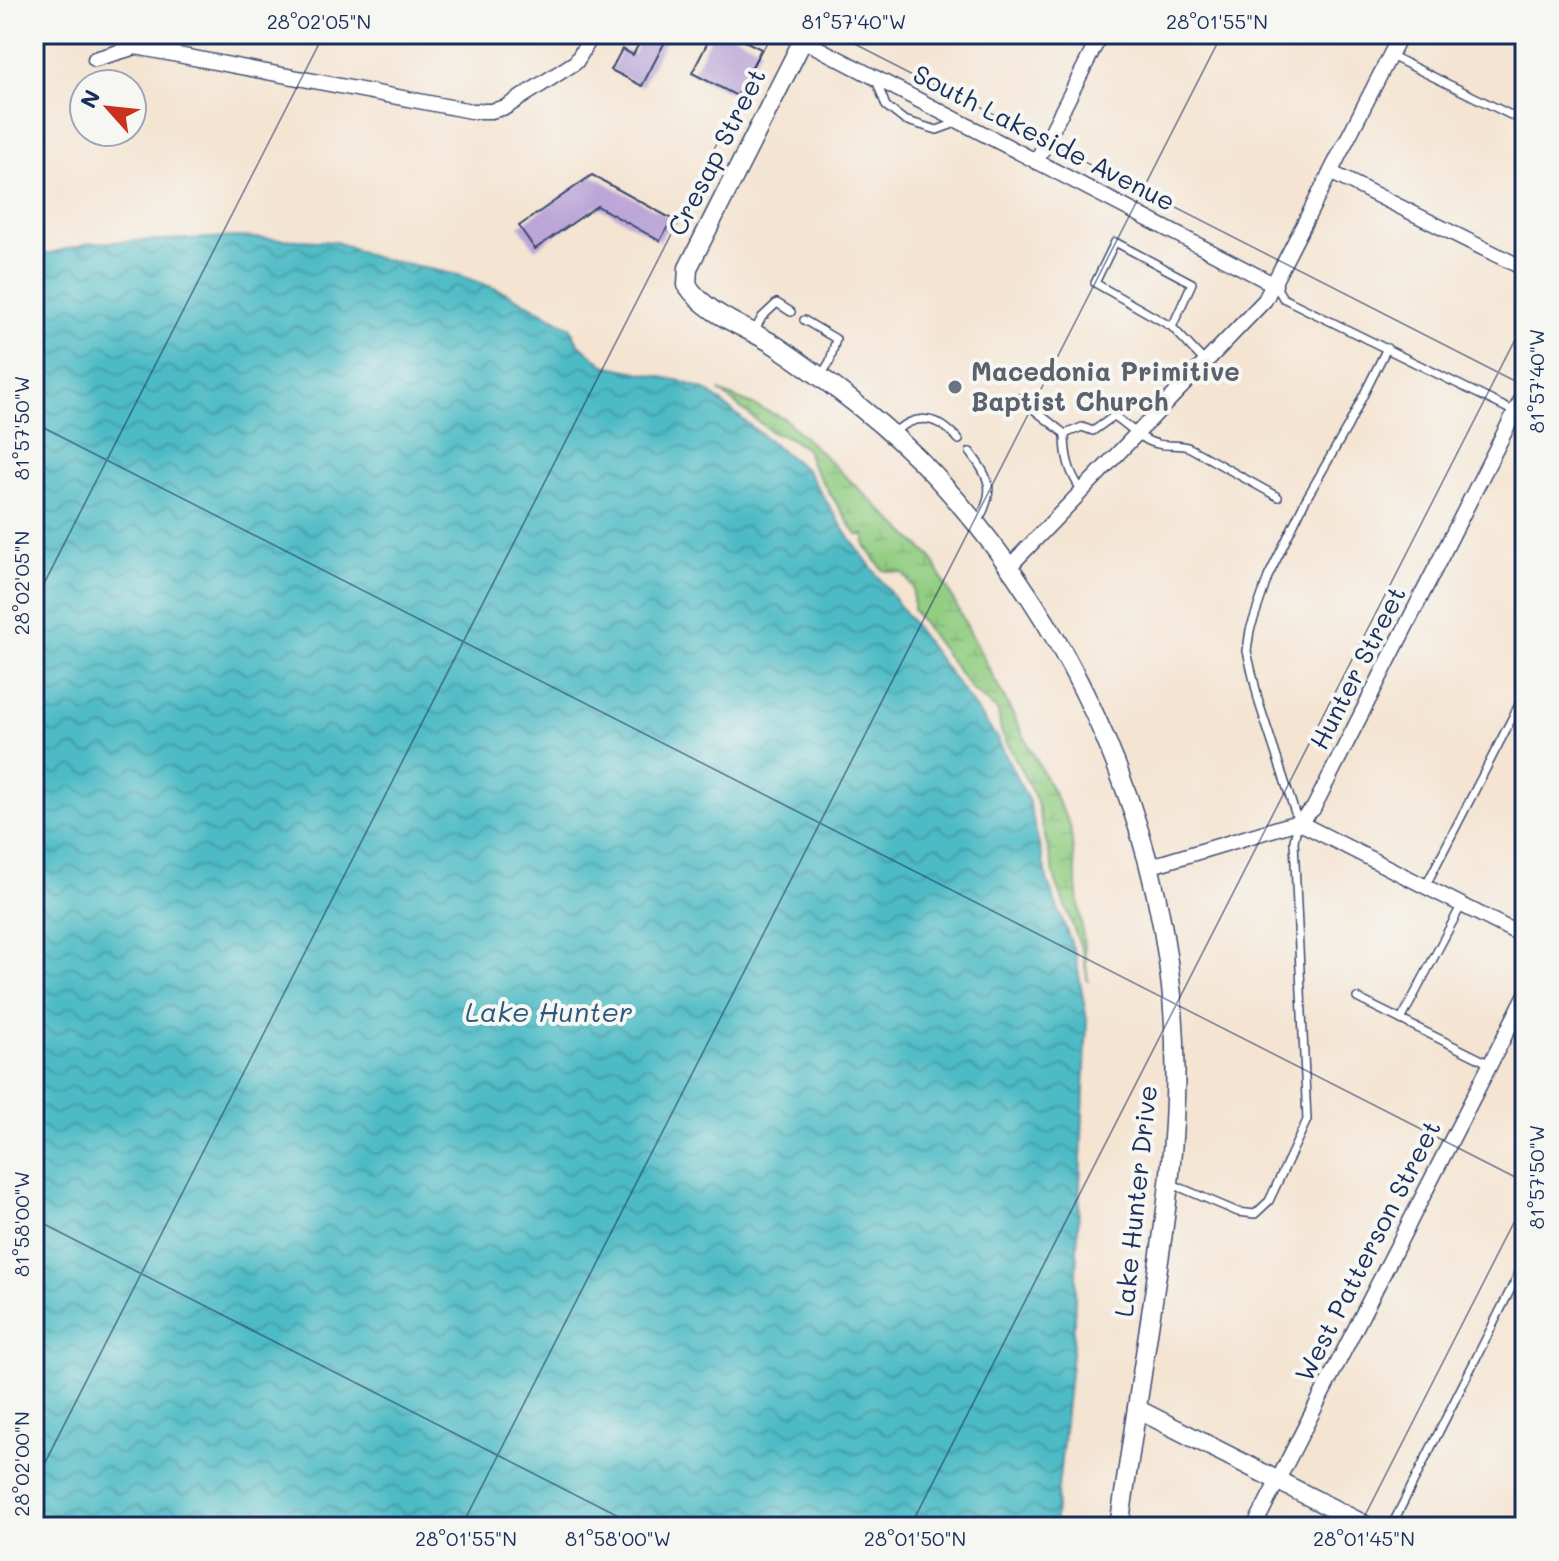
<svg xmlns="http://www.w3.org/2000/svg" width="1559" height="1561" font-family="Mali,sans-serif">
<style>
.wetland{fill:url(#wetland-marsh);stroke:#567e70;stroke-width:2}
.water{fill:url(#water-waves);stroke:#347592;stroke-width:2}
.building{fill:#bba6d7}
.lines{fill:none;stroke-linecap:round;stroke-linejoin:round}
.service-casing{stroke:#3c4a6f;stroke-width:10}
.minor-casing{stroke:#3c4a6f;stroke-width:17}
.tertiary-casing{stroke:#3c4a6f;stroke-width:21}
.service{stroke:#fff;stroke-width:7}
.minor{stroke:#fff;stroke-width:14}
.tertiary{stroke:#fff;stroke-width:18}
.ticks{fill:none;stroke:#1b2f5e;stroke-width:2;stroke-opacity:0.45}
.worship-dot{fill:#6b7280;stroke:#f6f6f2;stroke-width:3}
.labels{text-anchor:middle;stroke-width:8;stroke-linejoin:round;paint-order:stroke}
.street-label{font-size:26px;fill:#1b2f5e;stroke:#f6f6f2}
.worship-label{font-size:26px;font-weight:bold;fill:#5b616d;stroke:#f6f6f2;text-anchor:start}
.water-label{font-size:28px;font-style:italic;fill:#2a597d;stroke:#f6f6f2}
.neatline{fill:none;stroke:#1b2f5e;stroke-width:3}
.ticks-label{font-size:20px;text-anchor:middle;fill:#1b2f5e}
</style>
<defs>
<pattern id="wetland-marsh" width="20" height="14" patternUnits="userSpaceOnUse" patternTransform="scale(2)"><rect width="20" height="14" fill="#92cd81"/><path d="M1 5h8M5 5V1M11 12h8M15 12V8" fill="none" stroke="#7db072"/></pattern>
<pattern id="water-waves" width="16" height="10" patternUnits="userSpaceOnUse" patternTransform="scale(2)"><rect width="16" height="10" fill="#4dbbc5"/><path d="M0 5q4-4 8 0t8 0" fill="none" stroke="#3f98a3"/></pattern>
</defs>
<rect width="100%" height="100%" fill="#f6f6f2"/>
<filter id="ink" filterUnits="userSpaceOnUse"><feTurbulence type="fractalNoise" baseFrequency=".0125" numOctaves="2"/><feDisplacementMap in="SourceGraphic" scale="16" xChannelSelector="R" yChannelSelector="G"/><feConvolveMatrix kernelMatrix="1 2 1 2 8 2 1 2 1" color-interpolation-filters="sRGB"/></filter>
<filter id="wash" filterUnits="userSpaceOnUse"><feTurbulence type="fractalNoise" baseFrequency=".006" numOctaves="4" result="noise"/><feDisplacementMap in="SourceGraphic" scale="32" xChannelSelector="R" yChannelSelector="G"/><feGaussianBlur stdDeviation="1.8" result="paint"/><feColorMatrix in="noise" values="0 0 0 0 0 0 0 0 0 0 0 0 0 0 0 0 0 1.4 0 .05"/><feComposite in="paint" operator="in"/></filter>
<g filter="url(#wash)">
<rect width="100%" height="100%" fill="#f4e4d1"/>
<polygon class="wetland" points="719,391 784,418 931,557 1070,825 1088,982 1083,953 1056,882 1036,799 1001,731 998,711 971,689 913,610 913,587 903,573 883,570 865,545 865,535 857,535 811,464 806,449 788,437 773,433"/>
<polygon class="water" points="237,237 336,242 373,257 458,275 505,292 570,327 578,343 604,365 680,381 707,391 807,471 849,537 997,738 1029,802 1048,883 1075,953 1087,1020 1073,1344 1054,1527 34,1527 34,257 90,243"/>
<g id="blocks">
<g class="building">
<polygon points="644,34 669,34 642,86 611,70 622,49 633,55"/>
<polygon points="712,34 731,34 761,49 737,96 692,73"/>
<polygon points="592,175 672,219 660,241 597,206 535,249 519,226"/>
</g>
</g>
</g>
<g filter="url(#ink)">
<use href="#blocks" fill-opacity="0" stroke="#3c4a6f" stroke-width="2"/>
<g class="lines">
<defs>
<g id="service">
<polyline points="1391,56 1525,122"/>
<polyline points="876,80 886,106 904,120 937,130 959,122"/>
<polyline points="1275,285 1283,298 1525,417"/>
<polyline points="804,320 836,339 830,361 821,376"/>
<polyline points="1172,327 1192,283 1115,242 1095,283 1172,327 1206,363"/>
<polyline points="755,330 762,317 777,303 791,312"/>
<polyline points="1019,398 1065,434"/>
<path d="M893 433C919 411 938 417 959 440"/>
<path d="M1065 434 1082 427 1093 431 1114 416C1129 425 1141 441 1158 444 1169 447 1179 443 1190 448L1278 497"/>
<path d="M1065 434C1065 456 1069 473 1082 491"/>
<path d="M970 452C991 480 996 491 977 523"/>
<polyline points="1425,887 1525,693"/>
<polyline points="1357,998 1490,1064"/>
<polyline points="1401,1020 1461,906"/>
<polyline points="1172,1184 1238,1212 1255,1214 1269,1201 1307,1120 1294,841 1298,822 1259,703 1247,651 1250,630 1268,577 1305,501 1348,426 1387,348"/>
<polyline points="1391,1527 1525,1261"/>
</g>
<g id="minor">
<polyline points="791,34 1275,285"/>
<polyline points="95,59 136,47 471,111 491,111 506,107 576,62 593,34"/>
<polyline points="1036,162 1101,34"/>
<polyline points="1332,173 1525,269"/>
<polyline points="1010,566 1265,300 1401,34"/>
<polyline points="1298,822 1525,937"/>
<polyline points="1148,867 1298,822 1313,809 1525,392"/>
<polyline points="1254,1527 1525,996"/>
</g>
<g id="tertiary">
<path d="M806 34 688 268 687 285C706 314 746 327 775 345 832 384 889 426 936 477 1090 644 1183 871 1175 1099 1173 1171 1162 1242 1151 1314 1141 1385 1130 1456 1119 1527"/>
<polyline points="1137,1409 1369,1527"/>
</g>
</defs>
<use href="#service" class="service-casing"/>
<use href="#minor" class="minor-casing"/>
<use href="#tertiary" class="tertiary-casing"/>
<use href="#service" class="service"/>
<use href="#minor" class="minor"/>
<use href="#tertiary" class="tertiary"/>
</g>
</g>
<path class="ticks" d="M835 34 1525 386M34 423 1525 1182M34 603 324 34M34 1219 638 1527M34 1484 773 34M461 1527 1222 34M910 1527 1525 320M1359 1527 1525 1201"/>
<circle class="worship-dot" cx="955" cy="387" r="8"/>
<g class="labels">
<g class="street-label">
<text transform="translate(1044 138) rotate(27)" y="9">South Lakeside Avenue</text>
<text transform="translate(717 152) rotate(-63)" y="9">Cresap Street</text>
<text transform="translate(1358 668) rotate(-63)" y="9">Hunter Street</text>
<text transform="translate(1136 1201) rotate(-84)" y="9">Lake Hunter Drive</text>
<text transform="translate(1368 1251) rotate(-63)" y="9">West Patterson Street</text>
</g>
<g class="worship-label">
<text x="971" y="381">Macedonia Primitive<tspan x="971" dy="30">Baptist Church</tspan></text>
</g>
<g class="water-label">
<text x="549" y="1022">Lake Hunter</text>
</g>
</g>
<rect width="1559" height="1561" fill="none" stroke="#f6f6f2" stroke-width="88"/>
<g transform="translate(108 108) rotate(297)"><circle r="38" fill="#f6f6f2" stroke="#9ea6b7" stroke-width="2"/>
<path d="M0-6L14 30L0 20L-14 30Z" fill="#c8321e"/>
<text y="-12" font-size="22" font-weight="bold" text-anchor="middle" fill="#1b2f5e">N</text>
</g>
<rect x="44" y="44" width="1471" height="1473" class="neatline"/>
<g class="ticks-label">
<text x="319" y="29">28°02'05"N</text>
<text x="854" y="29">81°57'40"W</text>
<text x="1217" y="29">28°01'55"N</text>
<text transform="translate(1537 381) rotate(-90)" y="7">81°57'40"W</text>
<text transform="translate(22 428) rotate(-90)" y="7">81°57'50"W</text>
<text transform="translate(22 583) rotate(-90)" y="7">28°02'05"N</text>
<text transform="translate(1537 1177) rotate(-90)" y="7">81°57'50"W</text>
<text transform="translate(22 1224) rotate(-90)" y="7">81°58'00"W</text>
<text transform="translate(22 1464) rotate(-90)" y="7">28°02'00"N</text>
<text x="466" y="1546">28°01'55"N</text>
<text x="618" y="1546">81°58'00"W</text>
<text x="915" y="1546">28°01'50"N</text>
<text x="1364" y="1546">28°01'45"N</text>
</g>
</svg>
